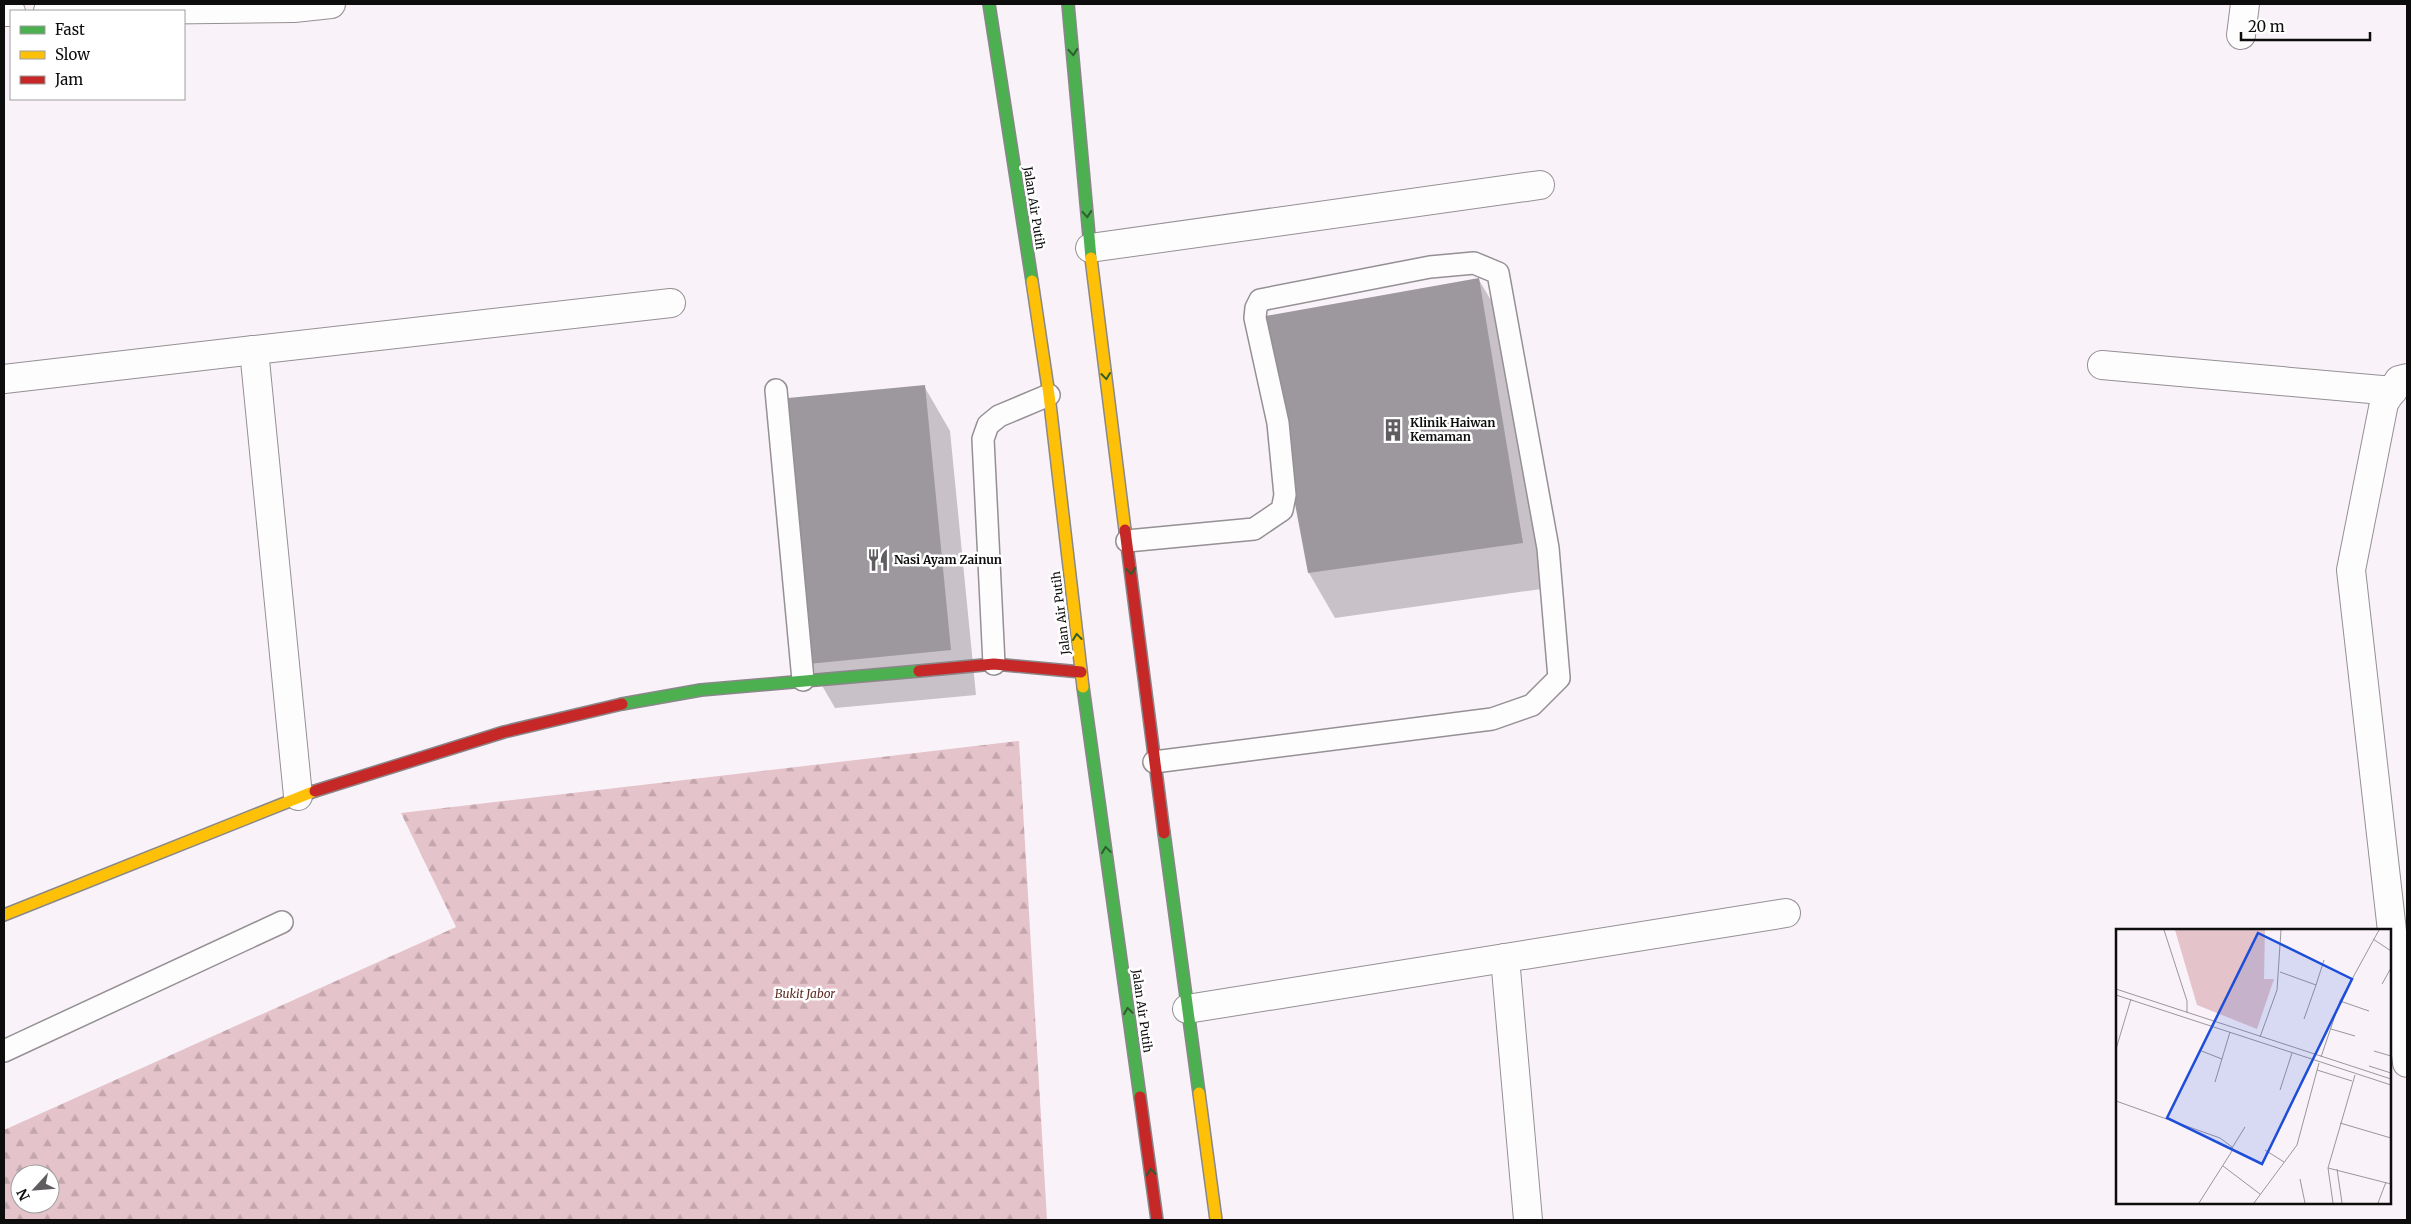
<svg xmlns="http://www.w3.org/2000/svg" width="2411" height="1224" font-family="Merriweather,serif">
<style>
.forest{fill:url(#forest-firs);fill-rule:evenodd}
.shadow{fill:#0003}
.building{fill:#9c989d}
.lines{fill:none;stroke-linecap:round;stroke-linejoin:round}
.lane-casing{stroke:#949093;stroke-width:24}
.street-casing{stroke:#949093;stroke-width:30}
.fast-casing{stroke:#8a878a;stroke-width:14}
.slow-casing{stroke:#8a878a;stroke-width:14}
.jam-casing{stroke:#8a878a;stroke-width:14}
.lane{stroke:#fefdfe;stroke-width:21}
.street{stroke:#fefdfe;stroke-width:28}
.fast{stroke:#4caf50;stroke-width:11}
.slow{stroke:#ffc107;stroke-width:11}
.jam{stroke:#c62828;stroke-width:11}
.oneway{stroke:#2c5e2e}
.labels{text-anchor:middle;stroke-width:5;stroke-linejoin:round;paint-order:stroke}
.street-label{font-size:12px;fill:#0d0d0d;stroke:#fff}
.poi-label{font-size:12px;font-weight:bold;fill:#0d0d0d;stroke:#fff;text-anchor:start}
.park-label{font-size:12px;font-style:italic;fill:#5f2b24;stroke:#fff}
.inset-road{fill:none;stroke:#9b969b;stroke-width:1}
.view{fill:#1d4ed8;fill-opacity:0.15;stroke:#1d4ed8;stroke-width:2.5}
.inset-edge{fill:none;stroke:#0d0d0d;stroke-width:2.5}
</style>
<defs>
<pattern id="forest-firs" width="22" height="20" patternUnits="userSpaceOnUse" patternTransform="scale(1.25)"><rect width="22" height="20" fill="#e5c3ca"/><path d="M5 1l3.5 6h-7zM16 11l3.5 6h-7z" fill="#c3a6ac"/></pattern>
</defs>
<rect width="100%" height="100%" fill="#faf2f9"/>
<path class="forest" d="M1019 741 1047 1220H4V1130L456 927 401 813ZM20 1174H50V1204H20Z"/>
<g class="shadow">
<polygon points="1479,280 1505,324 1548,588 1335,618 1309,573"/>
<polygon points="924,386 950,431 976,695 835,708 809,663"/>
</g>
<g class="building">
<polygon points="1479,278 1523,543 1308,573 1260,317"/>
<polygon points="925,385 951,650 808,664 788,398"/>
</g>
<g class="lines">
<defs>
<g id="lane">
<polyline points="776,390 803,680"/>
<polyline points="1127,541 1254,529 1282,510 1285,495 1278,423 1255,318 1256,308 1260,300 1430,267 1474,263 1498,273 1548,548 1559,678 1532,705 1492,719 1154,762"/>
<polyline points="994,664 983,439 988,425 999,416 1049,395"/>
<polyline points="4,1051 282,922"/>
</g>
<g id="street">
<polyline points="48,11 294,8 331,4"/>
<polyline points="4,12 11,12"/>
<polyline points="2241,35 2245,4"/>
<polyline points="1090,248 1540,185"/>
<polyline points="2102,365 2393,391"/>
<polyline points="2407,378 2399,380 2384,403 2351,570 2407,1063"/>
<polyline points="4,379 254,350"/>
<polyline points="298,796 254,350 671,303"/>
<polyline points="1505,958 1528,1220"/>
<polyline points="1187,1009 1786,913"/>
</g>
<g id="fast">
<polyline points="989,4 1032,281"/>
<polyline points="1068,4 1091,258"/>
<polyline points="1083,687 1140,1097"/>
<polyline points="622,704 701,690 919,671"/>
<polyline points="1164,833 1199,1093"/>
</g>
<g id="slow">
<polyline points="1091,258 1125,530"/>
<polyline points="1032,281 1049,395 1083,687"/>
<polyline points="4,915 315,791"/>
<polyline points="1199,1093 1216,1220"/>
</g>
<g id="jam">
<polyline points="1125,530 1164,833"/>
<polyline points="919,671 994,664 1081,672"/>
<polyline points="315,791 504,732 622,704"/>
<polyline points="1140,1097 1157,1220"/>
</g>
</defs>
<use href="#lane" class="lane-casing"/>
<use href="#street" class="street-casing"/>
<use href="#fast" class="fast-casing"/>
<use href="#slow" class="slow-casing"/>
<use href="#jam" class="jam-casing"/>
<use href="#lane" class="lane"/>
<use href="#street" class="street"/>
<use href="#fast" class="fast"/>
<use href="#slow" class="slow"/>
<use href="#jam" class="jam"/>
</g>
<defs><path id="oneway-chevron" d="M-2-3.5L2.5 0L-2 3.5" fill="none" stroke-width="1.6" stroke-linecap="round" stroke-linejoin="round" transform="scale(1.25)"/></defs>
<g class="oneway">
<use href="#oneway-chevron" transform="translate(1073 52) rotate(85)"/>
<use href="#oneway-chevron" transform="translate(1087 214) rotate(85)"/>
<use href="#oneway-chevron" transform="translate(1106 376) rotate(83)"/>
<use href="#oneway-chevron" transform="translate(1131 571) rotate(83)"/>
<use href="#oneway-chevron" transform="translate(1077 637) rotate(-97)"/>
<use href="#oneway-chevron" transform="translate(1106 850) rotate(-98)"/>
<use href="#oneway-chevron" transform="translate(1128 1011) rotate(-98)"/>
<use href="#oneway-chevron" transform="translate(1151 1172) rotate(-98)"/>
</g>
<defs>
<symbol id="building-bare" viewBox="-9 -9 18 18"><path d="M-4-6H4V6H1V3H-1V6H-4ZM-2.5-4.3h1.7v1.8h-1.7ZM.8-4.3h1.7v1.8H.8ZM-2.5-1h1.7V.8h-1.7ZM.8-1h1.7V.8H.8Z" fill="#605d60" stroke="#fff" stroke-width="2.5" paint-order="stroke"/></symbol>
<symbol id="restaurant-bare" viewBox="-9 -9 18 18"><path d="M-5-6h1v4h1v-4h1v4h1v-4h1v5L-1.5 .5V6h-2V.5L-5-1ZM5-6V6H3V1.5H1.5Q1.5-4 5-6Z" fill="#605d60" stroke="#fff" stroke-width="2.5" paint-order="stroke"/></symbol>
</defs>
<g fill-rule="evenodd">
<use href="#building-bare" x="1377" y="414" width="32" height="32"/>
<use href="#restaurant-bare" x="862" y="544" width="32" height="32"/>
</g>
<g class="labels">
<g class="street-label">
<text transform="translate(1034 208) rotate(81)" y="4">Jalan Air Putih</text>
<text transform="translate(1061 613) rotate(-97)" y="4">Jalan Air Putih</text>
<text transform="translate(1142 1011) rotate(82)" y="4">Jalan Air Putih</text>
</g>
<g class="poi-label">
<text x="1410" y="427">Klinik Haiwan<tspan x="1410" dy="14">Kemaman</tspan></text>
<text x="894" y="564">Nasi Ayam Zainun</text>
</g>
<g class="park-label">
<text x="805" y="998">Bukit Jabor</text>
</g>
</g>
<g transform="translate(2116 929)">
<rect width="275" height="275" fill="#faf2f9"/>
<path d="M59 1H149L148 50H158L141 100 81 76Z" fill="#e5c3ca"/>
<path class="inset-road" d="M48 1 71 72V84M257 10 275 22M164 43 200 56 188 90M266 55 275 39M200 56 208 31M0 60 275 150M0 66 275 156M224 72 253 82M215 100 239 107M144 108 161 61 165 1M0 120 15 70M83 121 106 130M258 122 275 127M205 128 224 72 263 1M253 137 275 144M201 141 236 152M99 153 114 103M164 161 176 124M0 172 104 209 116 218V222L83 274M224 194 275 209M116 219 129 198M149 221 168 233M107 237 144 265M212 239 275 255M221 240 226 274M184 250 189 274M138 274 181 216 203 134M217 274 212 239 239 146M262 274 270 253"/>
<path class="view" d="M142 4 236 50 146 235 51 189Z"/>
<rect width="275" height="275" class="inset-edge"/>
</g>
<rect width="2411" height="1224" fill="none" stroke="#0d0d0d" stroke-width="10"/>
<rect x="10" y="10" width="175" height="90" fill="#ffffff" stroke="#9e9e9e"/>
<rect x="20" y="26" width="25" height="8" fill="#4caf50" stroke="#9e9e9e"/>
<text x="55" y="35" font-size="15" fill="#0d0d0d">Fast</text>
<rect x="20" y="51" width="25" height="8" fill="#ffc107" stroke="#9e9e9e"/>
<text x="55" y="60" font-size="15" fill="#0d0d0d">Slow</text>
<rect x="20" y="76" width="25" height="8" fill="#c62828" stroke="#9e9e9e"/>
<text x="55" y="85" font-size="15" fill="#0d0d0d">Jam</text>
<g transform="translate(35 1189) rotate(244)"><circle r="24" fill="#ffffff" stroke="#9e9e9e"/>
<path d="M0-4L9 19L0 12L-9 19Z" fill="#605d60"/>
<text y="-8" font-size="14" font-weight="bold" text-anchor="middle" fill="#0d0d0d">N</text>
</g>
<path d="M2241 32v8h129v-8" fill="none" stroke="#0d0d0d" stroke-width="2.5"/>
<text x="2248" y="32" font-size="15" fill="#0d0d0d" stroke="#ffffff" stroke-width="4" paint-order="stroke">20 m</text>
</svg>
